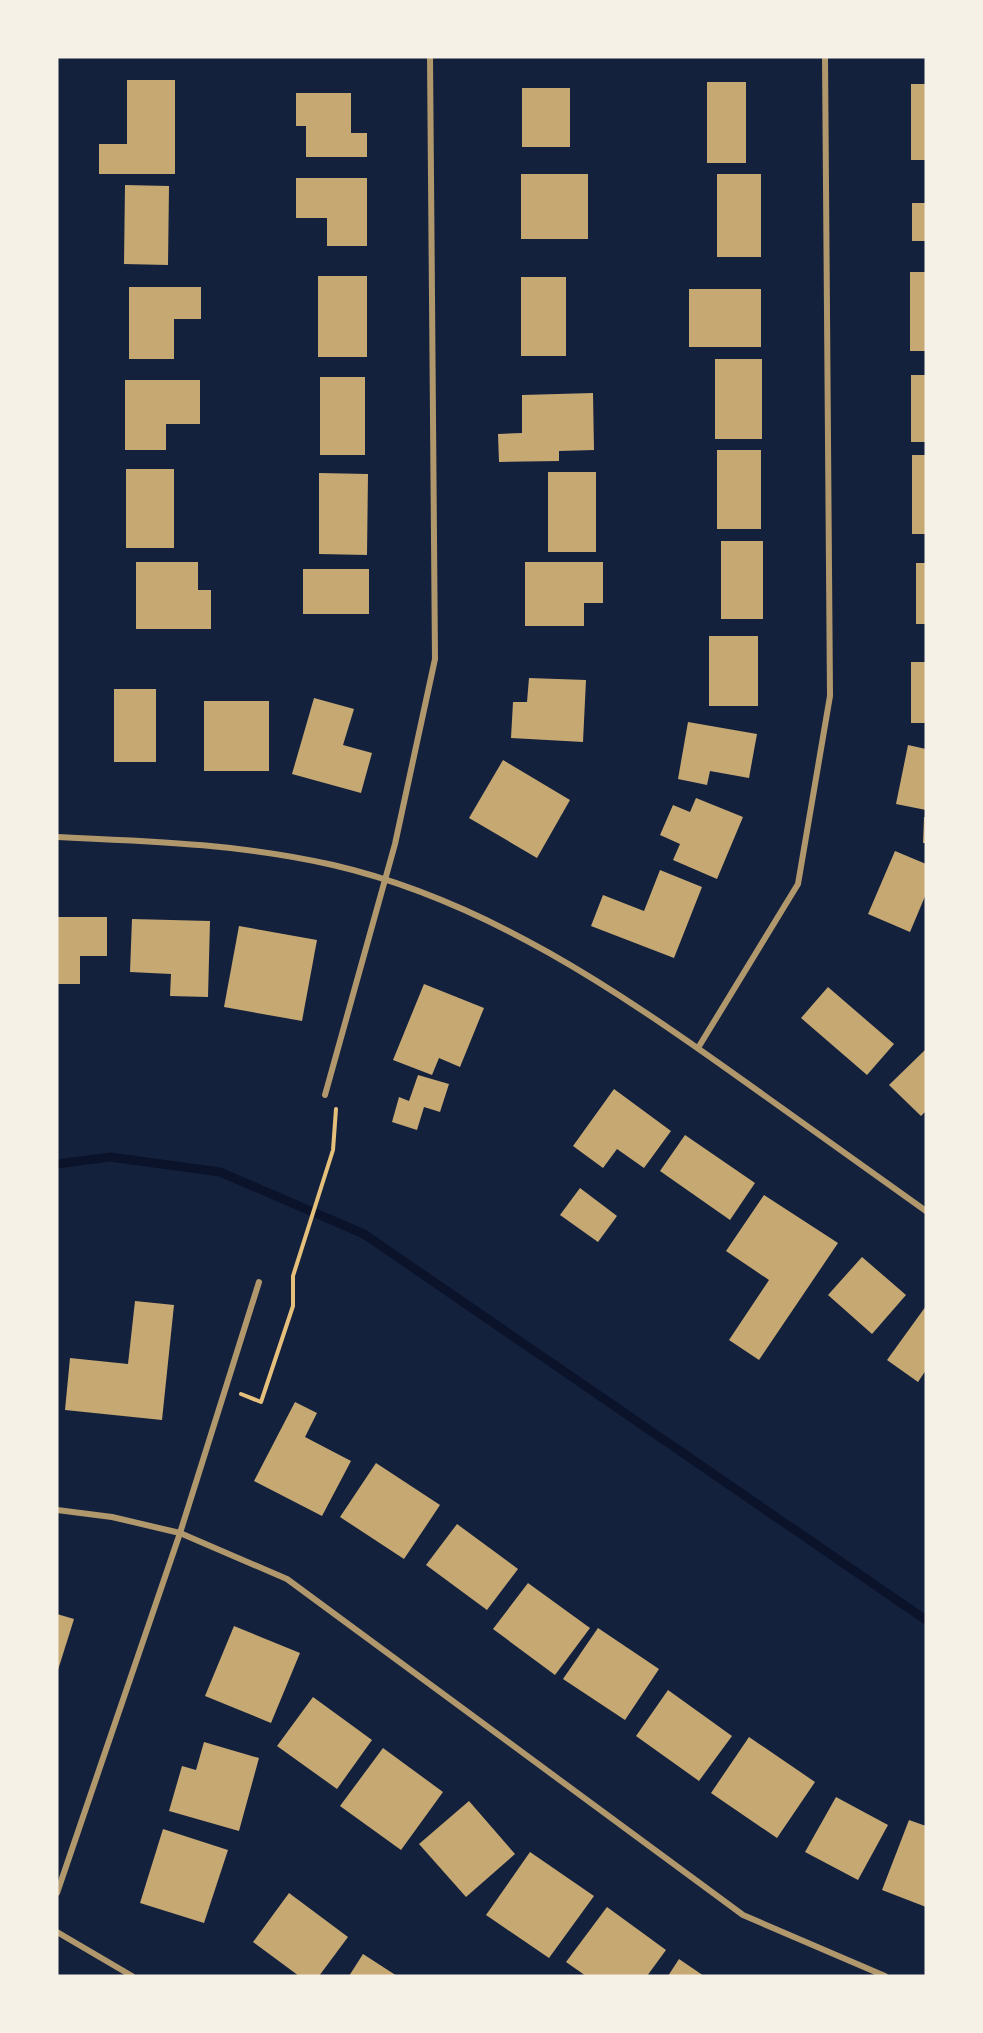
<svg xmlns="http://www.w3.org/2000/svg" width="983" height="2033" font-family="'Zilla Slab',serif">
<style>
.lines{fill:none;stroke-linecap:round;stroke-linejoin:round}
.stream{stroke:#0b132b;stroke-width:9}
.building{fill:#c6a872}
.path{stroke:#e5c07b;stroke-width:4}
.minor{stroke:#b1986c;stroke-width:6}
</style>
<rect width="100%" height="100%" fill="#14213d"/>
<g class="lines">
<polyline class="stream" points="57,1164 110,1157 220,1172 364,1234 926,1620"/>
</g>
<g class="building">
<polygon points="127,80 175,80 175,174 99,174 99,144 127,144"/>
<rect x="707" y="82" width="39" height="81"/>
<rect x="911" y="84" width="15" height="76"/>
<rect x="522" y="88" width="48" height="59"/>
<polygon points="296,93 351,93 351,133 367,133 367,157 306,157 306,126 296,126"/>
<rect x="521" y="174" width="67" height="65"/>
<rect x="717" y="174" width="44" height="83"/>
<polygon points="296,178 367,178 367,246 327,246 327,218 296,218"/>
<polygon points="125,185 169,186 168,265 124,264"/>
<rect x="912" y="203" width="14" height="38"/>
<rect x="910" y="272" width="16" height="79"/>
<rect x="318" y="276" width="49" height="81"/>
<rect x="521" y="277" width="45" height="79"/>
<polygon points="129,287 201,287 201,319 174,319 174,359 129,359"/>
<rect x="689" y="289" width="72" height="58"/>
<rect x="715" y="359" width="47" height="80"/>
<rect x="911" y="375" width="15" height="67"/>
<rect x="320" y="377" width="45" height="78"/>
<polygon points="125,380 200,380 200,424 166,424 166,450 125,450"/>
<polygon points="593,393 594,450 559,451 559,461 499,462 498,434 522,433 522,395"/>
<rect x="717" y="450" width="44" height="79"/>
<rect x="912" y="455" width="14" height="79"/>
<rect x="126" y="469" width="48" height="79"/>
<rect x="548" y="472" width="48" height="80"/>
<polygon points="319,473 368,474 367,555 319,554"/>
<rect x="721" y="541" width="42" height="78"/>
<polygon points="136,562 198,562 198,590 211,590 211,629 136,629"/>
<polygon points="525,562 603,562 603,603 584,603 584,626 525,626"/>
<rect x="916" y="563" width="10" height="61"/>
<rect x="303" y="569" width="66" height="45"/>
<rect x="709" y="636" width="49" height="70"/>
<rect x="911" y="662" width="15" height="61"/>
<polygon points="529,678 586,680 583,742 511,738 513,702 527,702"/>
<rect x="114" y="689" width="42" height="73"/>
<polygon points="314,698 354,709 343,745 372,753 361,793 292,774"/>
<rect x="204" y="701" width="65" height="70"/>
<polygon points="688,722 757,734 749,778 710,771 707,785 678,779"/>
<polygon points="908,745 926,749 926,810 896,804"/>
<polygon points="503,760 570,800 537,858 469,818"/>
<polygon points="696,798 743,817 717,879 673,860 680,844 660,835 673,805 690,812"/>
<polygon points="924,817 926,817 926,843 923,843"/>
<polygon points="895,851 926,864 926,894 910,932 868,914"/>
<polygon points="660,870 702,887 674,958 591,926 603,895 644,911"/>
<polygon points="57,917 107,917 107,956 80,956 80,984 57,984"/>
<polygon points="132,919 210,921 208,997 170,996 171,974 130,972"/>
<polygon points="239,926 317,940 302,1021 224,1007"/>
<polygon points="424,984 484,1008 460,1067 439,1058 432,1075 393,1060"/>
<polygon points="828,987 894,1044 867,1075 801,1018"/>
<polygon points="926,1049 926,1111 921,1116 889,1085"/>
<polygon points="418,1075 449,1084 440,1112 424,1107 417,1130 392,1122 399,1097 409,1101"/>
<polygon points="614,1089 671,1131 644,1168 617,1149 603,1168 573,1146"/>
<polygon points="685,1135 755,1183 730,1220 660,1171"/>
<polygon points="580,1188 617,1216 598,1242 560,1215"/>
<polygon points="764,1195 838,1243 759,1360 729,1340 769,1280 726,1251"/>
<polygon points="862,1257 906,1295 872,1334 828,1295"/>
<polygon points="135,1301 174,1305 162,1420 65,1410 70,1358 128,1364"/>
<polygon points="926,1306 926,1370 918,1382 887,1360"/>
<polygon points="295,1402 317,1413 305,1437 351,1461 322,1516 254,1481"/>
<polygon points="376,1463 440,1505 404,1559 340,1517"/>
<polygon points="457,1524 518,1569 487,1610 426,1565"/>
<polygon points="528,1583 590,1628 555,1675 493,1629"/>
<polygon points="57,1614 74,1619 58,1670 57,1670"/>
<polygon points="234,1626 300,1653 271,1723 205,1696"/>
<polygon points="598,1628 659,1669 625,1720 563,1679"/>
<polygon points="668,1690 732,1736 699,1781 636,1736"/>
<polygon points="313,1697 372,1740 337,1789 277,1746"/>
<polygon points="749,1737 815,1782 777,1838 711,1793"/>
<polygon points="204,1742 259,1758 239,1831 169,1811 182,1766 196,1770"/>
<polygon points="383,1748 443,1792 401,1850 340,1806"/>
<polygon points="836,1797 888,1825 858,1880 805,1852"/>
<polygon points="469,1801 515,1854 466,1897 419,1844"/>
<polygon points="909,1820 926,1826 926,1907 882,1890"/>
<polygon points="163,1829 228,1850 204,1923 140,1903"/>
<polygon points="530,1852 594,1896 549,1958 486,1915"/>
<polygon points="289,1893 348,1937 319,1976 299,1976 253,1942"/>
<polygon points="607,1907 666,1950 647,1976 586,1976 566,1962"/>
<polygon points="363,1954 397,1976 349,1976"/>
<polygon points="679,1959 704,1976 668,1976"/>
</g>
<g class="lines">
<polyline class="path" points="241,1394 261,1402 293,1306 293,1276 333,1150 336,1109"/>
<g class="minor">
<path d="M57 837C149 841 242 844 333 865 485 900 618 991 744 1081 804 1124 865 1167 926 1211"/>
<polyline points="698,1048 798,884 830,696 825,57"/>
<polyline points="325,1095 395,844 435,659 430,57"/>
<polyline points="57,1510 112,1517 180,1533 287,1579 743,1915 885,1976"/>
<polyline points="57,1893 180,1533 259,1282"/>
<polyline points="57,1932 132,1976"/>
</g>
</g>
<rect width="983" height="2033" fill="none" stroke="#f6f1e7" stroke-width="117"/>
</svg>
